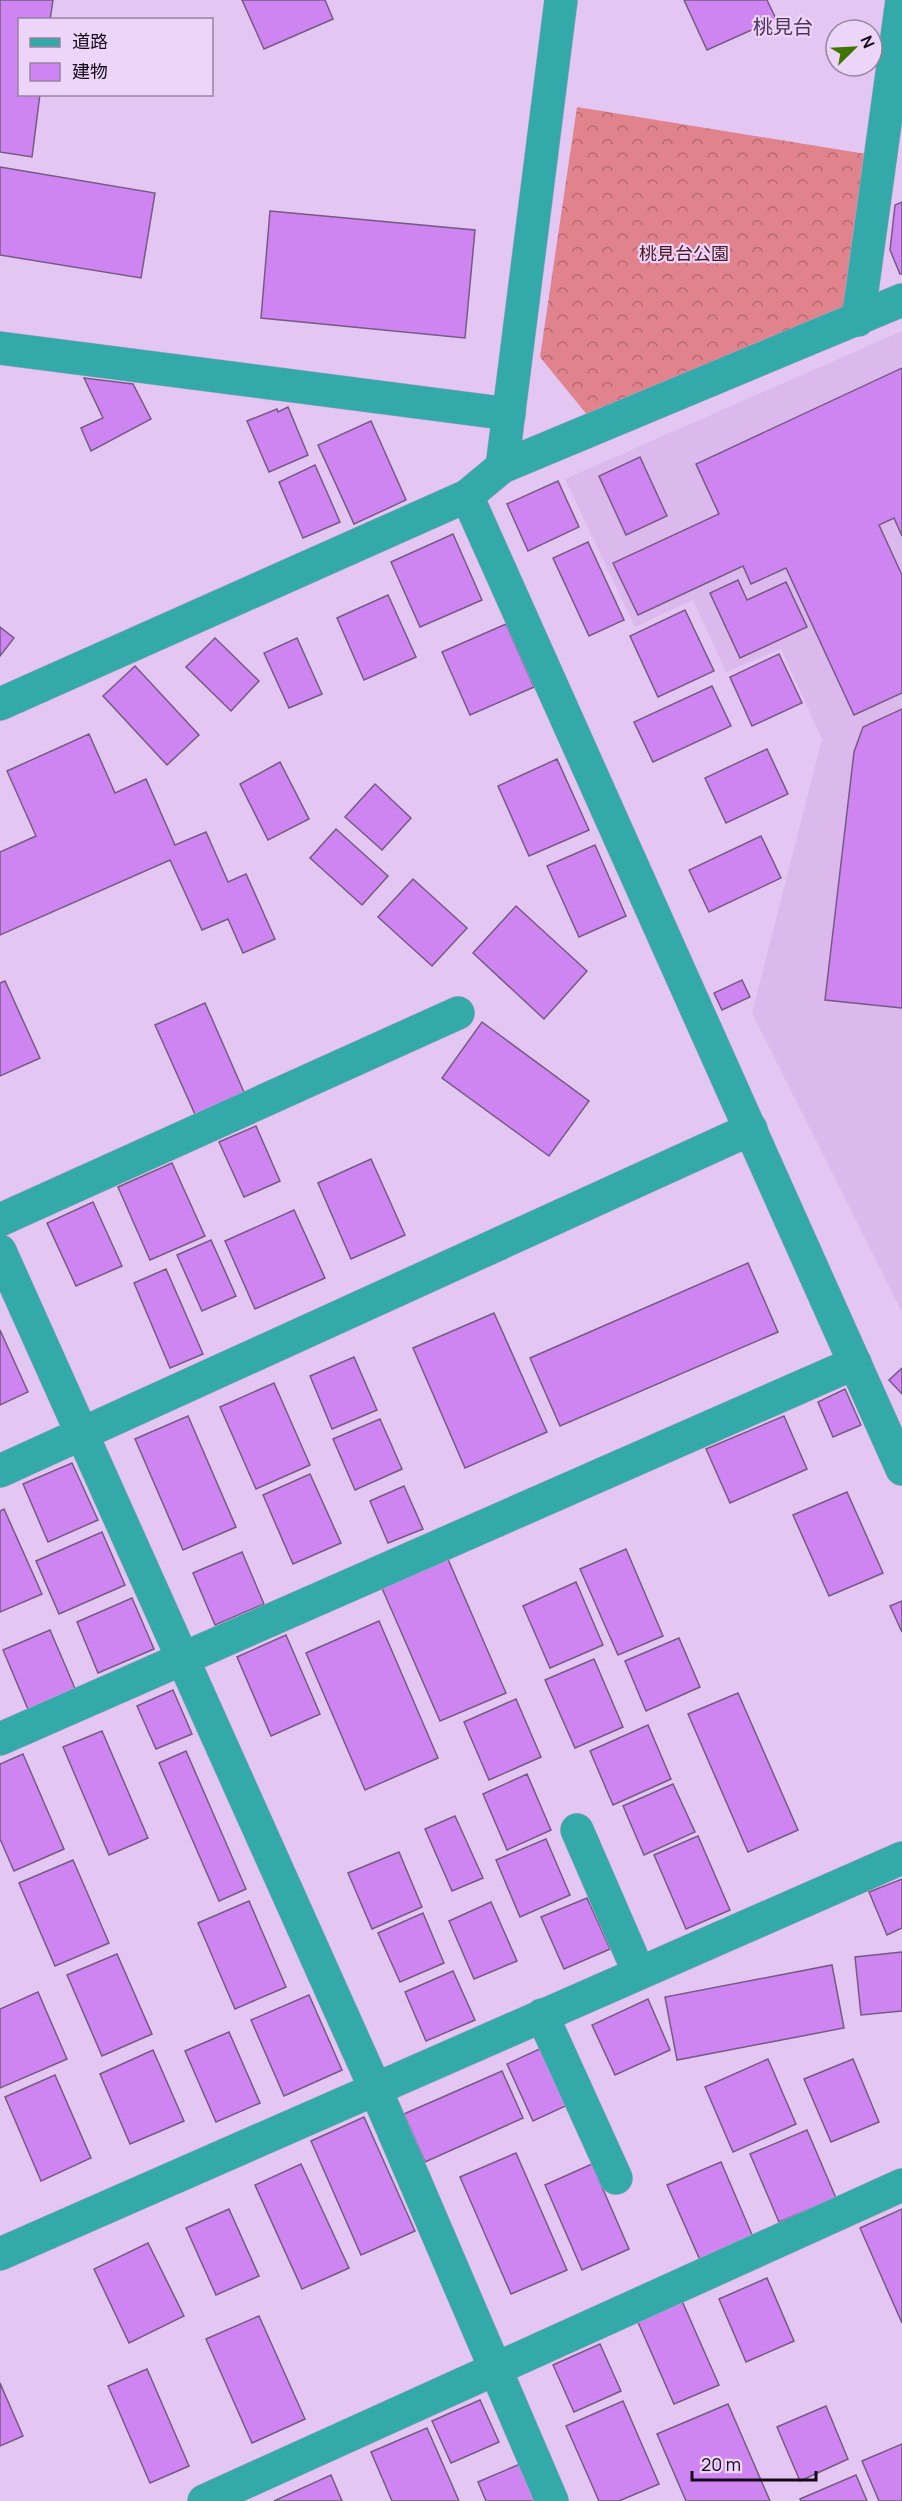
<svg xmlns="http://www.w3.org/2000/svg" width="902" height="2501" font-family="Manrope,'Noto Sans JP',sans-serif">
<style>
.built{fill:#dbb9ed}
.forest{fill:url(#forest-crowns)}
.building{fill:#ce85f1;stroke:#755b83;stroke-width:1.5}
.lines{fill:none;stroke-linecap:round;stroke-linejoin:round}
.minor-casing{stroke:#bfa4cc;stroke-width:34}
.minor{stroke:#33aaa9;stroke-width:33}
.labels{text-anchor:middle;stroke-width:4.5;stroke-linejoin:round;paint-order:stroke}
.park-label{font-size:18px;fill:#49151e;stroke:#edd5fa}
.neighbourhood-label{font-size:20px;fill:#4e355a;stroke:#edd5fa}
</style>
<defs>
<pattern id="forest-crowns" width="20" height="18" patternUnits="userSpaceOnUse" patternTransform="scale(1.5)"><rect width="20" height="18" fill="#e0838c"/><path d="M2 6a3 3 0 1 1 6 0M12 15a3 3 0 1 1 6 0" fill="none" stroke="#b46972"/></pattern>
</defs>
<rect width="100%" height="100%" fill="#e4c6f3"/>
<polygon class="built" points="902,331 902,1312 752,1013 822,739 781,649 726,672 693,600 635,627 565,479"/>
<polygon class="forest" points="577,107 866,154 858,320 597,427 540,357"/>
<g class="building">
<polygon points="0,0 53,0 50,20 20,20 20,94 40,94 32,157 0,152"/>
<polygon points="242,0 325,0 333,19 264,49"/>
<polygon points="684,0 767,0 776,19 707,50"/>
<polygon points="0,167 155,193 141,278 0,255"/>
<polygon points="902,202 902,274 900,274 890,250 895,205"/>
<polygon points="270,211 475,230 465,338 261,318"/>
<polygon points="902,368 902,536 894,518 879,525 902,575 902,693 854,715 786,568 751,584 743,566 638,615 613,563 719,514 696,464"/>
<polygon points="84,378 133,384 151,419 91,451 81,428 103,418"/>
<polygon points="288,407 308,455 269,472 247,421 277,409 278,412"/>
<polygon points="371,421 406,500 354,524 318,445"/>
<polygon points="640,457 667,516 626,535 599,476"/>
<polygon points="315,465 340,522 303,538 279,482"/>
<polygon points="558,481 579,527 528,551 507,504"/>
<polygon points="453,534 482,600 420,627 391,562"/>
<polygon points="588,542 624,620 589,636 553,558"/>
<polygon points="738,580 747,600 786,582 807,627 740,658 710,593"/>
<polygon points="388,595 416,657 364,680 337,618"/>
<polygon points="685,610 714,671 658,697 630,636"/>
<polygon points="506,624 534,687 470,715 442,652"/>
<polygon points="0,627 14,638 0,656"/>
<polygon points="215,638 259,681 231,711 186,667"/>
<polygon points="297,638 322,694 289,708 264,653"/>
<polygon points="779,654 802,703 752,726 730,677"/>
<polygon points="135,666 199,735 167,765 103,696"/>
<polygon points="712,686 731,726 653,762 634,722"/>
<polygon points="902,709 902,1008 825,1000 854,752 863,727"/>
<polygon points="89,734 115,793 146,779 175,845 206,832 228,882 246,874 275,939 243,953 228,919 202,930 170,860 0,935 0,852 36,836 7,771"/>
<polygon points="767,749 788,794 726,823 705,778"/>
<polygon points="557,759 589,830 529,856 498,786"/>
<polygon points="280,762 309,819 268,840 240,784"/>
<polygon points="375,784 411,818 382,850 345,817"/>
<polygon points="336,829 388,876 362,905 310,858"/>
<polygon points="761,836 781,878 709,912 689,870"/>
<polygon points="595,845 626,916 579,937 547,866"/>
<polygon points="413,879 467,928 432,966 378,917"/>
<polygon points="516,906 587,971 544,1019 473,953"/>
<polygon points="742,980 750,997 722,1010 714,993"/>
<polygon points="5,981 40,1058 0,1076 0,983"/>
<polygon points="205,1003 247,1099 198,1121 155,1025"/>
<polygon points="482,1022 589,1101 549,1156 442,1078"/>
<polygon points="256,1126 280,1181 244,1197 219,1142"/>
<polygon points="371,1159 405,1235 351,1259 318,1183"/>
<polygon points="172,1163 205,1236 150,1260 118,1187"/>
<polygon points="93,1202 122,1266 76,1286 47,1223"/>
<polygon points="294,1210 325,1278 255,1309 225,1241"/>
<polygon points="211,1240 236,1296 202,1311 177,1255"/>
<polygon points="748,1263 778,1332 560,1426 530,1358"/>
<polygon points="166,1269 203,1354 170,1368 134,1283"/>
<polygon points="494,1313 547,1432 465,1468 413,1348"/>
<polygon points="0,1330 28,1392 0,1405"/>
<polygon points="354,1357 377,1410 332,1429 310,1376"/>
<polygon points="902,1368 902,1394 889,1380"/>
<polygon points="274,1383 310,1465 256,1489 220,1407"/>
<polygon points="845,1389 861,1425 833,1437 818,1402"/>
<polygon points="188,1416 236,1527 183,1550 135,1439"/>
<polygon points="784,1416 807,1469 730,1503 706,1449"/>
<polygon points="380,1419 402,1469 355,1490 333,1439"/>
<polygon points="72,1463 98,1520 48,1542 23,1484"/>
<polygon points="310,1474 341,1543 293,1564 263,1495"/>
<polygon points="404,1486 423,1529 388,1543 370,1501"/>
<polygon points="847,1492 883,1573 829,1596 793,1515"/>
<polygon points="4,1509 42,1594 0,1612 0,1511"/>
<polygon points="102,1532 125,1585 59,1614 36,1561"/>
<polygon points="626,1549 663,1636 618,1655 580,1569"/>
<polygon points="242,1552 264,1604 215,1625 193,1573"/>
<polygon points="447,1557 506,1693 440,1721 381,1586"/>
<polygon points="576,1582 603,1645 550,1668 523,1606"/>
<polygon points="132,1598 154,1649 98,1673 77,1622"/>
<polygon points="902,1601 902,1632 890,1606"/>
<polygon points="379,1621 438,1758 365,1790 306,1653"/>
<polygon points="50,1630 77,1693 30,1714 3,1650"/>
<polygon points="286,1635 320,1714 271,1736 237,1657"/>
<polygon points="679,1638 700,1687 646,1711 625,1661"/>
<polygon points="594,1659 623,1727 575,1748 545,1680"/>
<polygon points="173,1690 192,1734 156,1749 137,1706"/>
<polygon points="738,1693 798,1830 748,1852 688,1714"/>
<polygon points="516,1699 541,1757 489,1780 464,1722"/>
<polygon points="648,1725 671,1779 613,1805 590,1751"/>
<polygon points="102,1731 148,1838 109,1855 63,1747"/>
<polygon points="186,1751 246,1889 219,1901 159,1763"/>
<polygon points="23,1754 64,1849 14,1871 0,1839 0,1764"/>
<polygon points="527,1774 551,1830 507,1850 483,1794"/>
<polygon points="673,1784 695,1832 644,1855 623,1806"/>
<polygon points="455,1816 483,1878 452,1891 425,1829"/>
<polygon points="698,1836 730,1910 686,1929 654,1855"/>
<polygon points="546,1839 570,1895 520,1917 496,1860"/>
<polygon points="399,1852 422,1907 372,1929 348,1873"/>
<polygon points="73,1860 109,1943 55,1966 19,1883"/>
<polygon points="902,1879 902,1928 887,1935 869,1892"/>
<polygon points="587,1898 610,1949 564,1969 541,1917"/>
<polygon points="249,1901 286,1987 235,2009 198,1923"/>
<polygon points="491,1902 517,1961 474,1979 449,1921"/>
<polygon points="423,1913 444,1963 400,1982 378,1933"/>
<polygon points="902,1952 902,2011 861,2015 855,1957"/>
<polygon points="117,1954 152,2034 102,2056 67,1975"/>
<polygon points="832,1965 844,2028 677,2060 665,1997"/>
<polygon points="453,1971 475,2020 426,2041 405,1992"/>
<polygon points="38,1992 67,2059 0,2088 0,2009"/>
<polygon points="309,1995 342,2070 284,2096 251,2020"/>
<polygon points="648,1999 670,2050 615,2075 592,2025"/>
<polygon points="229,2032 260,2103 216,2122 185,2051"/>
<polygon points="546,2046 572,2103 533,2121 507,2064"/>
<polygon points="153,2050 184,2121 130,2144 100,2074"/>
<polygon points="768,2059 796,2124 733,2152 705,2087"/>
<polygon points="853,2059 879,2122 831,2142 804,2079"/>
<polygon points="502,2071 523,2118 425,2162 404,2114"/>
<polygon points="55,2075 91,2158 41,2181 5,2097"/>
<polygon points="364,2117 415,2231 361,2255 311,2141"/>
<polygon points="807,2130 836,2198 779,2222 750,2154"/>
<polygon points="516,2153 567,2270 511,2294 460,2177"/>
<polygon points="721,2162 753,2237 700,2260 667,2185"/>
<polygon points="301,2164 349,2268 302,2289 255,2185"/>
<polygon points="592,2164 629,2249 582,2270 545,2185"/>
<polygon points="229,2209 259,2276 216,2295 186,2228"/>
<polygon points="902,2209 902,2323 860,2228"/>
<polygon points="148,2243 184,2316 129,2343 94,2269"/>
<polygon points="767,2278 794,2341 746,2362 719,2299"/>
<polygon points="682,2301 719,2385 674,2404 637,2320"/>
<polygon points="259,2316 305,2419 252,2443 206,2339"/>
<polygon points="600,2344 621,2391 574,2412 553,2365"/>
<polygon points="147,2369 189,2466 150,2483 108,2386"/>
<polygon points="0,2383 23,2436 0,2446"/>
<polygon points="480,2400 499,2442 451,2463 432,2421"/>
<polygon points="623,2401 659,2484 619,2501 599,2501 566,2426"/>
<polygon points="728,2404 770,2501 686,2501 657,2434"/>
<polygon points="826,2406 848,2459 800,2481 777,2427"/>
<polygon points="427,2428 459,2501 392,2501 371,2452"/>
<polygon points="902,2444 902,2501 879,2501 862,2461"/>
<polygon points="520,2464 536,2501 486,2501 478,2482"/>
<polygon points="331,2475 342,2501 274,2501"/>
<polygon points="856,2475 867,2501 801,2501 800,2499"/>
</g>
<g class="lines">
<defs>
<g id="minor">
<polyline points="858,320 902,0"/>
<polyline points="0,348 509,414"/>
<polyline points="502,467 561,0"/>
<polyline points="467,496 902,1469"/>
<polyline points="0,704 467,496 502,467 902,300"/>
<polyline points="0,1220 458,1013"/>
<polyline points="0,1251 375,2088 552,2501"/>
<polyline points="0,1471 751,1129"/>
<polyline points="0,1739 855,1363"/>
<polyline points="577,1830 639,1973"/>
<polyline points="542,2015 616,2178"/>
<polyline points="0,2254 902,1858"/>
<polyline points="204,2501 902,2185"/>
</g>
</defs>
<use href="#minor" class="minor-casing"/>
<use href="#minor" class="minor"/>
</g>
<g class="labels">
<g class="park-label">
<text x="684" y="260">桃見台公園</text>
</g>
<g class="neighbourhood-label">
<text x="783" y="34">桃見台</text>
</g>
</g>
<rect x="18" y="18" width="195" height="78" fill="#edd5fa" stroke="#9684a0" stroke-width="1.5"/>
<rect x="30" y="38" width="30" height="9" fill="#33aaa9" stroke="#9684a0" stroke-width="1.5"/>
<text x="72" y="48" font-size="18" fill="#140a19">道路</text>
<rect x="30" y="63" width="30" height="18" fill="#ce85f1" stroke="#9684a0" stroke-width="1.5"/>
<text x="72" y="78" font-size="18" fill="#140a19">建物</text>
<g transform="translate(854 48) rotate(66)"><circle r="28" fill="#edd5fa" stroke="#9684a0" stroke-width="1.5"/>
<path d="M0-4.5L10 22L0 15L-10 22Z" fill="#3f7501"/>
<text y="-9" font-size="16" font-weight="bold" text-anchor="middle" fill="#140a19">N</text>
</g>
<path d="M692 2471v9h124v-9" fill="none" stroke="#140a19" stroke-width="3"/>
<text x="701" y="2471" font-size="18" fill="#140a19" stroke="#edd5fa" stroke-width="4.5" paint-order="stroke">20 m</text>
</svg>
